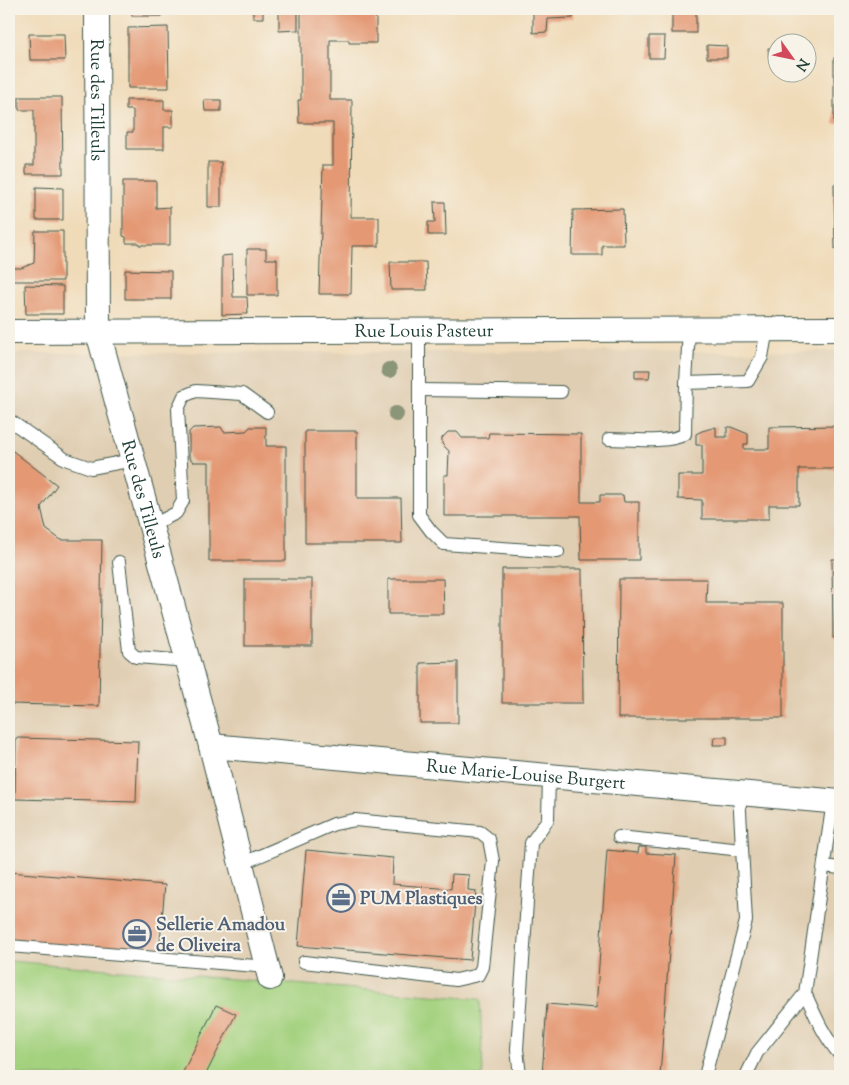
<svg xmlns="http://www.w3.org/2000/svg" width="849" height="1085" font-family="'Sorts Mill Goudy',serif">
<style>
.built{fill:#e0ceb2}
.green{fill:#a3d17e;stroke:#618759}
.building{fill:#e49873}
.lines{fill:none;stroke-linecap:round;stroke-linejoin:round}
.service-casing{stroke:#3e5548;stroke-width:14}
.minor-casing{stroke:#3e5548;stroke-width:26}
.service{stroke:#fff;stroke-width:12}
.minor{stroke:#fff;stroke-width:24}
.tree{fill:#8b9578}
.labels{text-anchor:middle;stroke-width:4;stroke-linejoin:round;paint-order:stroke}
.street-label{font-size:18px;fill:#1f3d34;stroke:#f7f3e8}
.service-label{font-size:18px;font-weight:bold;fill:#4e5e75;stroke:#f7f3e8;text-anchor:start}
</style>
<rect width="100%" height="100%" fill="#f7f3e8"/>
<filter id="ink" filterUnits="userSpaceOnUse"><feTurbulence type="fractalNoise" baseFrequency=".02" numOctaves="2"/><feDisplacementMap in="SourceGraphic" scale="10" xChannelSelector="R" yChannelSelector="G"/><feConvolveMatrix kernelMatrix="1 2 1 2 8 2 1 2 1" color-interpolation-filters="sRGB"/></filter>
<filter id="wash" filterUnits="userSpaceOnUse"><feTurbulence type="fractalNoise" baseFrequency=".0096" numOctaves="4" result="noise"/><feDisplacementMap in="SourceGraphic" scale="20" xChannelSelector="R" yChannelSelector="G"/><feGaussianBlur stdDeviation="1.12" result="paint"/><feColorMatrix in="noise" values="0 0 0 0 0 0 0 0 0 0 0 0 0 0 0 0 0 1.4 0 .05"/><feComposite in="paint" operator="in"/></filter>
<g filter="url(#wash)">
<rect width="100%" height="100%" fill="#f0dbb9"/>
<polygon class="built" points="840,351 840,1076 483,1076 480,998 9,961 9,353"/>
<polygon class="green" points="9,961 480,999 483,1076 9,1076"/>
<g id="blocks">
<g class="building">
<rect x="132" y="9" width="30" height="7"/>
<rect x="253" y="9" width="10" height="9"/>
<polygon points="279,9 298,9 298,30 279,31"/>
<polygon points="301,9 376,9 376,43 349,43 349,40 330,40 330,100 352,100 351,217 379,217 379,246 352,246 351,294 319,294 323,165 333,165 333,123 299,123 298,100 301,100"/>
<polygon points="533,9 573,9 573,18 548,19 547,32 533,33"/>
<rect x="672" y="9" width="24" height="24"/>
<polygon points="168,27 169,88 128,88 128,28"/>
<polygon points="29,34 64,34 65,60 30,60"/>
<polygon points="649,36 665,36 664,58 649,58"/>
<polygon points="707,45 727,46 727,58 707,58"/>
<polygon points="768,48 776,48 776,58 769,58"/>
<rect x="834" y="58" width="6" height="66"/>
<polygon points="19,97 62,97 63,174 26,174 26,165 34,165 34,110 19,110"/>
<polygon points="126,100 164,100 164,110 173,110 173,127 164,127 164,149 127,149 127,132 133,132 133,110 126,110"/>
<polygon points="204,100 221,100 221,111 205,111"/>
<rect x="208" y="162" width="13" height="45"/>
<polygon points="123,181 156,181 156,208 170,207 170,245 139,245 139,243 126,243 126,237 123,236"/>
<polygon points="834,184 840,184 840,248 835,249"/>
<polygon points="36,187 63,188 63,220 36,220"/>
<polygon points="434,202 445,202 446,235 428,235 428,222 435,222"/>
<polygon points="623,209 624,245 602,245 602,255 572,255 573,210"/>
<polygon points="35,231 63,231 63,281 9,281 9,268 21,268 34,263"/>
<polygon points="247,249 266,249 266,259 277,259 277,295 247,295"/>
<polygon points="232,255 233,297 247,297 248,314 222,315 222,256"/>
<polygon points="390,262 426,262 427,290 391,290"/>
<polygon points="125,270 171,271 171,299 125,299"/>
<polygon points="25,285 63,286 63,314 26,314"/>
<polygon points="635,370 650,370 649,378 635,378"/>
<polygon points="840,426 840,469 799,469 799,505 769,505 769,519 702,519 702,500 678,499 678,475 702,475 702,445 696,445 696,434 702,431 716,427 716,437 727,437 727,427 731,427 748,434 748,444 744,444 744,449 769,449 769,427"/>
<polygon points="221,427 224,432 246,431 250,427 266,427 266,446 286,446 286,561 209,561 209,462 193,462 189,457 189,432 193,428"/>
<polygon points="305,431 357,431 357,498 401,498 402,543 305,543"/>
<polygon points="448,432 457,432 462,438 488,438 489,433 581,434 581,502 600,502 600,495 623,495 624,502 639,502 639,560 581,560 580,516 444,516 444,475 448,475 449,451 442,444 442,438"/>
<polygon points="9,448 57,485 41,507 46,529 61,540 102,540 99,706 9,704"/>
<polygon points="832,559 840,559 840,638 833,638"/>
<polygon points="502,569 582,569 583,703 502,703"/>
<rect x="245" y="579" width="67" height="67"/>
<polygon points="388,579 443,579 444,614 388,614"/>
<polygon points="619,579 707,579 706,603 783,603 783,718 618,718"/>
<polygon points="458,662 458,723 420,723 420,663"/>
<polygon points="714,737 727,737 727,745 713,745"/>
<polygon points="16,738 138,741 136,802 15,799"/>
<polygon points="639,847 646,847 646,853 676,855 660,1076 542,1076 547,1004 596,1008 607,850 638,853"/>
<polygon points="306,850 393,858 392,884 451,889 452,874 469,875 468,890 476,891 470,960 298,946"/>
<polygon points="9,872 165,885 159,953 9,940"/>
<polygon points="216,1005 236,1014 205,1076 181,1076"/>
</g>
</g>
</g>
<g filter="url(#ink)">
<use href="#blocks" fill-opacity="0" stroke="#3e5548" stroke-width="1"/>
<g class="lines">
<defs>
<g id="service">
<polyline points="419,331 419,515 431,531 444,544 558,552"/>
<polyline points="686,383 689,329"/>
<polyline points="419,390 561,392"/>
<polyline points="9,420 65,459 91,468 133,460"/>
<path d="M609 439C628 439 669 444 685 434L686 383 748 381 762 357 767 329"/>
<polyline points="151,526 176,513 183,501 178,409 184,396 196,391 242,394 267,412"/>
<polyline points="119,562 129,651 136,657 188,661"/>
<polyline points="619,837 742,850"/>
<polyline points="241,864 334,824 355,820 480,832 489,839 493,861 482,967 478,975 456,980 304,962"/>
<polyline points="824,866 840,868"/>
<polyline points="9,946 268,967"/>
<path d="M805 993C815 1015 824 1037 840 1055"/>
<polyline points="520,1076 517,1049 531,843 548,819 549,776"/>
<polyline points="705,1076 746,921 739,793"/>
<polyline points="746,1076 757,1053 805,993 833,801"/>
</g>
<g id="minor">
<path id="s1" d="M97 9 98 332 211 746 270 978"/>
<path id="s2" d="M9 332 840 329"/>
<path id="s3" d="M211 746 840 802"/>
</g>
</defs>
<use href="#service" class="service-casing"/>
<use href="#minor" class="minor-casing"/>
<use href="#service" class="service"/>
<use href="#minor" class="minor"/>
</g>
<g class="tree">
<circle cx="389" cy="370" r="8"/>
<circle cx="396" cy="414" r="8"/>
</g>
</g>
<defs>
<symbol id="office-ring" viewBox="-11 -11 22 22"><circle r="9.5" fill="#f7f3e8" stroke="#5c6f8a" stroke-width="1.5"/><path d="M-6-3h4V-5.5h4V-3h4V5H-6ZM-1-4.5V-3h2v-1.5ZM-6 0V1H6V0Z" fill="#5c6f8a"/></symbol>
</defs>
<g fill-rule="evenodd">
<use href="#office-ring" x="325" y="882" width="32" height="32"/>
<use href="#office-ring" x="121" y="918" width="32" height="32"/>
</g>
<g class="labels">
<g class="street-label">
<text dy="6" stroke="none"><textPath href="#s1" startOffset="91">Rue des Tilleuls</textPath></text>
<text dy="6" stroke="none"><textPath href="#s2" startOffset="415">Rue Louis Pasteur</textPath></text>
<text dy="6" stroke="none"><textPath href="#s1" startOffset="496">Rue des Tilleuls</textPath></text>
<text dy="6" stroke="none"><textPath href="#s3" startOffset="316">Rue Marie-Louise Burgert</textPath></text>
</g>
<g class="service-label">
<text x="360" y="904">PUM Plastiques</text>
<text x="156" y="930">Sellerie Amadou<tspan x="156" dy="21">de Oliveira</tspan></text>
</g>
</g>
<rect width="849" height="1085" fill="none" stroke="#f7f3e8" stroke-width="30"/>
<g transform="translate(792 58) rotate(123)"><circle r="24" fill="#f7f3e8" stroke="#a1aaa0"/>
<path d="M0-4L9 19L0 12L-9 19Z" fill="#d1495b"/>
<text y="-8" font-size="14" font-weight="bold" text-anchor="middle" fill="#1f3d34">N</text>
</g>
</svg>
